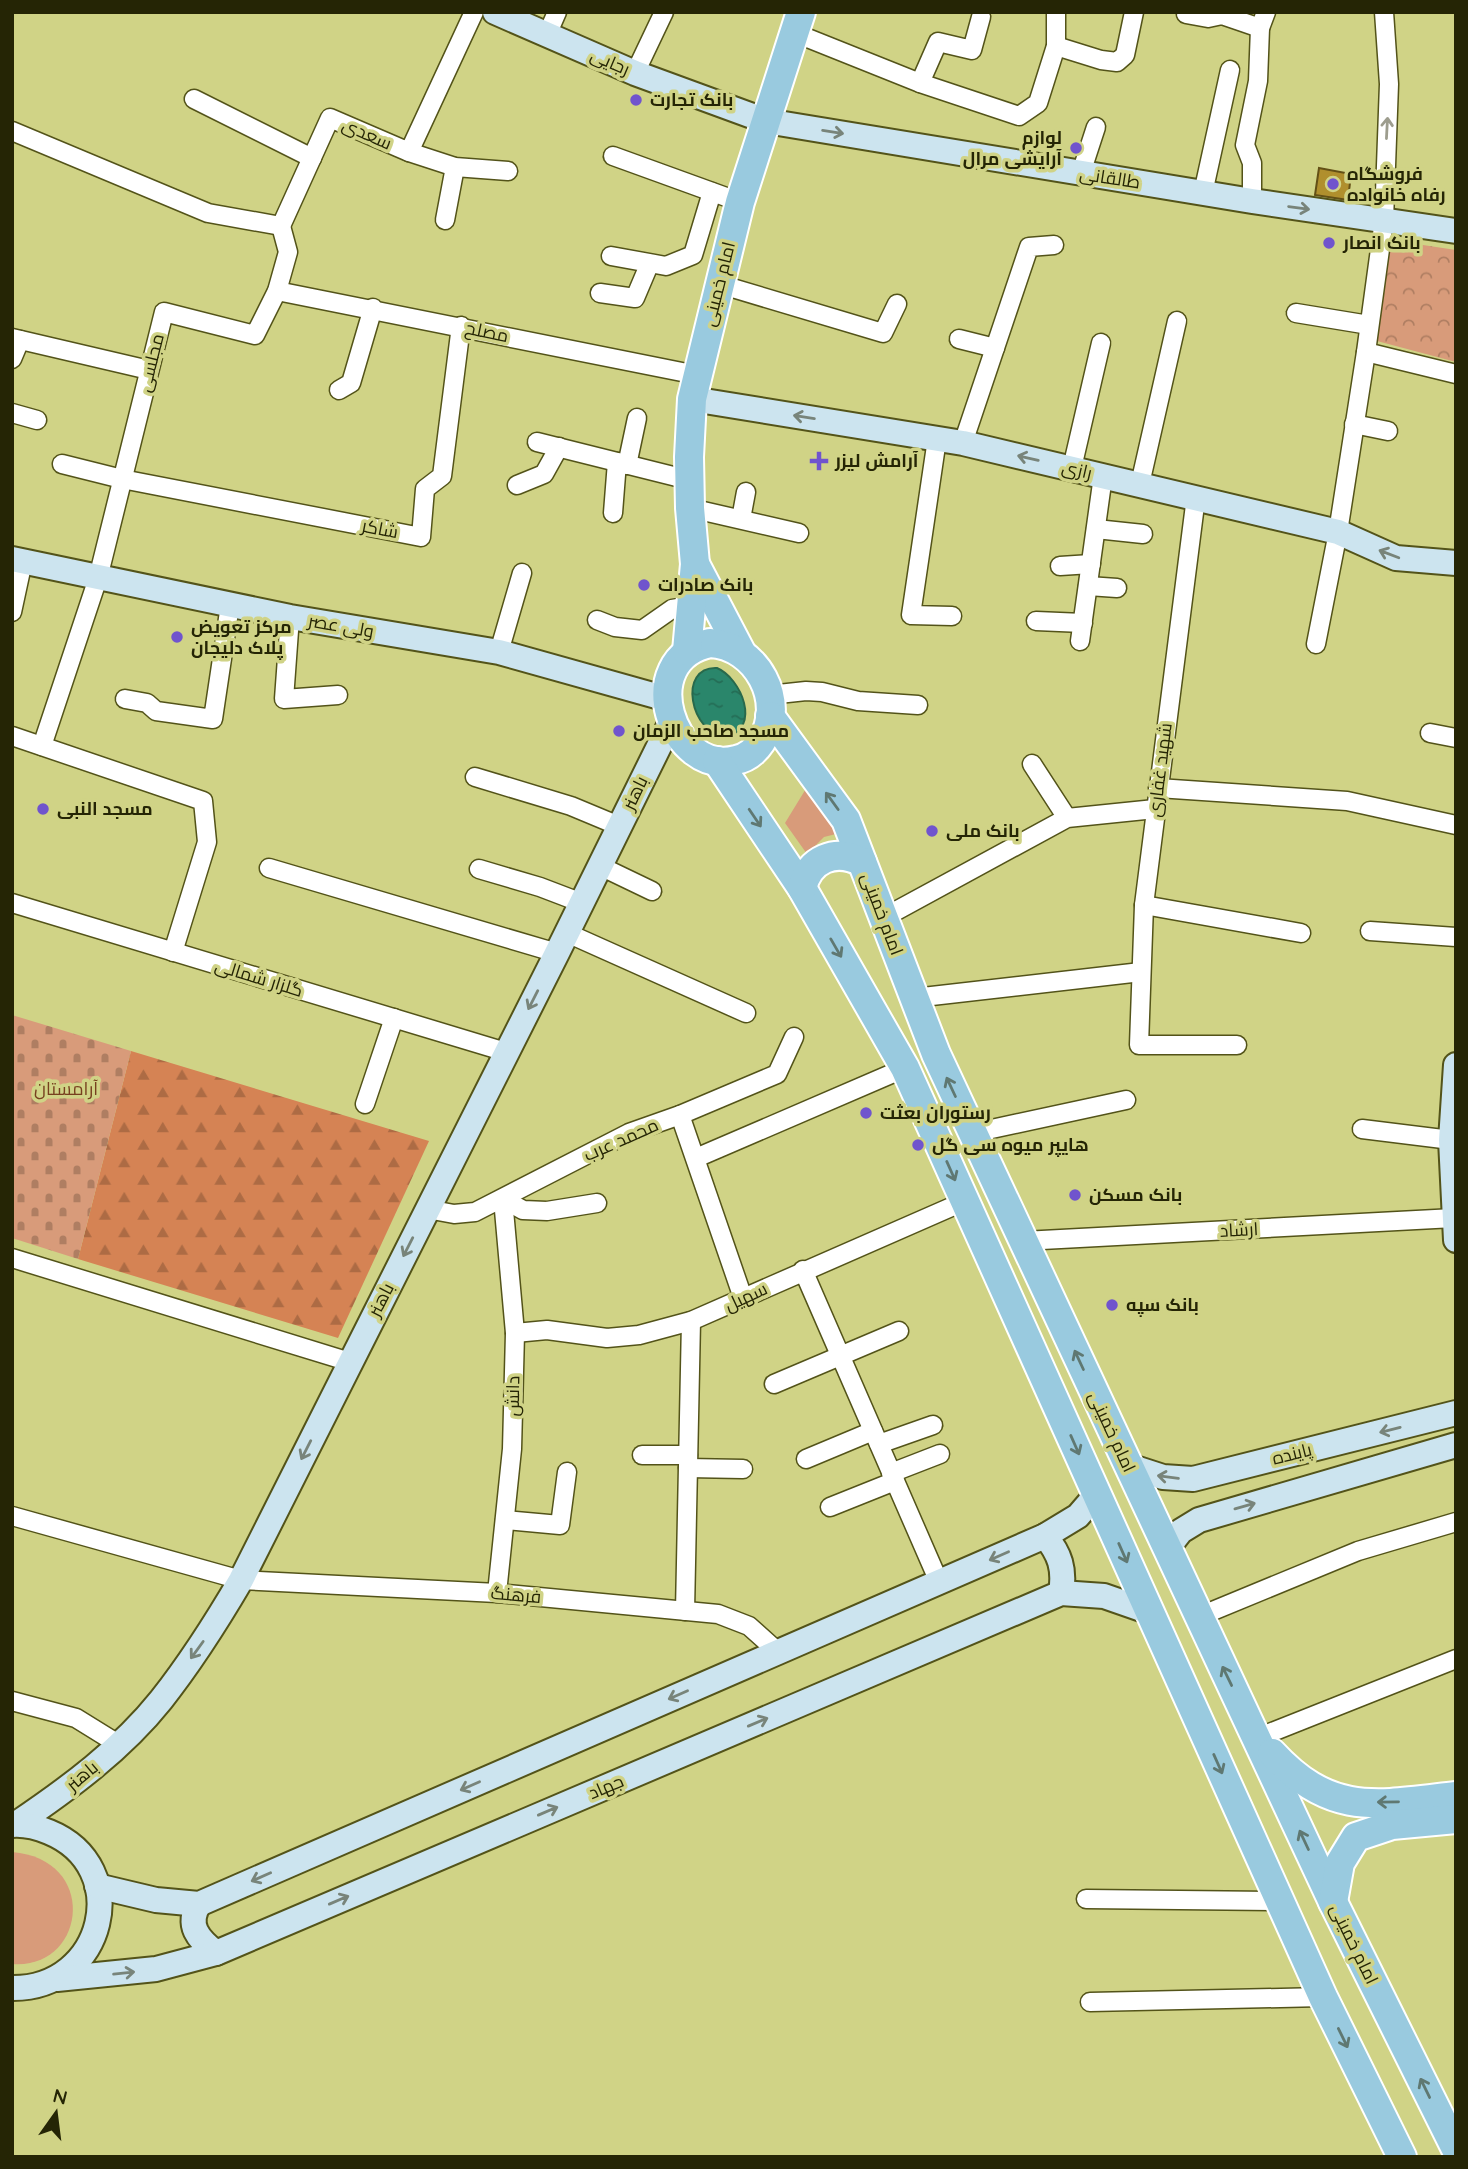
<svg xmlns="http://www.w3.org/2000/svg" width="1468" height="2169" font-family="Quicksand,Cairo,sans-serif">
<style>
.grass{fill:#d89b7a}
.forest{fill:url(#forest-firs)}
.cemetery{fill:url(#cemetery-stones)}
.park{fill:url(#park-crowns)}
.water{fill:url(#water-ripples);stroke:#28694c;stroke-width:2}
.building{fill:#b08f2d;stroke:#635016;stroke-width:2}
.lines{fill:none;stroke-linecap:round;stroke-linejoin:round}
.street-casing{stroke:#535319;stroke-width:21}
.secondary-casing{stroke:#535319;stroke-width:28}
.primary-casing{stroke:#fff;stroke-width:32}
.street{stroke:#fff;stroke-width:18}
.secondary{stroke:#cce4ef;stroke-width:24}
.primary{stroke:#99cadf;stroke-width:28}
.oneway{stroke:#9d9d8e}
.oneway2{stroke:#78847a}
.oneway3{stroke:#5f7872}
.poi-dot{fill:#7054cd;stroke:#d0d386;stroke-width:2.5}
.labels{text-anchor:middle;stroke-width:7;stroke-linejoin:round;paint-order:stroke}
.street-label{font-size:18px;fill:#252505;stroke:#d0d386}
.poi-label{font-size:18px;font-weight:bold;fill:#252505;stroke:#d0d386;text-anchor:start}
.park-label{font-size:18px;fill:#77401f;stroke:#d0d386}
</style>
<defs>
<pattern id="forest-firs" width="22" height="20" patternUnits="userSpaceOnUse" patternTransform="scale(1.75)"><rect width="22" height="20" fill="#d58354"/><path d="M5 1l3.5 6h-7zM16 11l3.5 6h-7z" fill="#ad6b44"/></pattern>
<pattern id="cemetery-stones" width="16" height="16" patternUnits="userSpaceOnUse" patternTransform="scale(1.75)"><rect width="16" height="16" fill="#d89b7a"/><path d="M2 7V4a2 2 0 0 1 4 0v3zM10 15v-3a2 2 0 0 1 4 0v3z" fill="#af7e62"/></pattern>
<pattern id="park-crowns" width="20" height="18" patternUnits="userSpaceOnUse" patternTransform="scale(1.75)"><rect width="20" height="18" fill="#d89b7a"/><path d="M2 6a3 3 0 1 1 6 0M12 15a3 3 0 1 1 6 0" fill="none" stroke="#af7e62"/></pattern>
<pattern id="water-ripples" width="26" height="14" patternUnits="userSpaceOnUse" patternTransform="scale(1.75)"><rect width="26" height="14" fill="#2a866b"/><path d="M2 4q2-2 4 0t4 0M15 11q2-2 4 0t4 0" fill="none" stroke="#246d56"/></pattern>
</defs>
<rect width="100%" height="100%" fill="#d0d386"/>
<g class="grass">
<polygon points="807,787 840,833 824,837 807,854 785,823"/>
<path d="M12 1852C100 1859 86 1970 12 1964Z"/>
</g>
<polygon class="forest" points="131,1051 429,1141 338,1338 78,1259"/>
<polygon class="cemetery" points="12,1015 131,1051 78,1259 12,1238"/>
<polygon class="park" points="1390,240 1456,250 1456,362 1377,341"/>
<path class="water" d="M717 668C741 678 762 728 726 737 690 734 677 666 717 668Z"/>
<polygon class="building" points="1319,168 1351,174 1348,200 1315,195"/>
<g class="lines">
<defs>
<g id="street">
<polyline points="1384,12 1389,84 1384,220 1366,352 1456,374"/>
<polyline points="1186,14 1208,18 1222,15 1260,28"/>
<polyline points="795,33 920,83 1019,116 1038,103 1056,46 1056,12"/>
<polyline points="547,35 557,12"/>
<polyline points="1056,46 1101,60 1117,62 1125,55 1134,12"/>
<polyline points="635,73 664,12"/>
<polyline points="920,83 938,42 972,50 981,17"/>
<polyline points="194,99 312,158"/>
<polyline points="12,131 208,213 281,226"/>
<polyline points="409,152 455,167 508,171"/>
<polyline points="613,156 740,202"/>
<polyline points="1081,173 1096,127"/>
<polyline points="1203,193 1230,70"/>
<polyline points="1252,201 1252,163 1245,145 1258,81 1260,28 1266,12"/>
<polyline points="445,220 455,167"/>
<polyline points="281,226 330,118 409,152 474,12"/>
<polyline points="611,256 666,266 693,255 712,192"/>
<polyline points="719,284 883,333 897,304"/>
<polyline points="277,291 697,375"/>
<polyline points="600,293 635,298 649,265"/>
<polyline points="1296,313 1369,325"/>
<polyline points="12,338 149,370"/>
<polyline points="959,339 995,348"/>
<polyline points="12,359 20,340"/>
<polyline points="339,390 351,383 373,308"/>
<polyline points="12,413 37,420"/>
<polyline points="1354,424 1388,431"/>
<polyline points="937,439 911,615 952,616"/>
<polyline points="537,442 689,480"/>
<polyline points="963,443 1029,247 1054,245"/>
<polyline points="62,464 122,479 421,537 425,489 442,476 461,326"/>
<polyline points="627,465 637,418"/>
<polyline points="1072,468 1101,343"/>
<polyline points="1140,484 1177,321"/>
<polyline points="517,485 544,474 559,447"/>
<polyline points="1196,497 1144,905 1139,1045 1237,1045"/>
<polyline points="690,508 799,533"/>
<polyline points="613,513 617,462"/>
<polyline points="741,519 746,492"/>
<polyline points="1096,529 1143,534"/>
<polyline points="1060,566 1091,564"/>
<polyline points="1088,586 1117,588"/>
<polyline points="12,612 23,561"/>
<polyline points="290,617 284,699 338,695"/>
<polyline points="597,620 615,627 642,630 672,609 690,606"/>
<polyline points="1036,621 1083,623"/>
<polyline points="1080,641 1103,476"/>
<polyline points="1316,644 1338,532 1366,352"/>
<polyline points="499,652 522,573"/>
<polyline points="769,695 806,691 822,692 858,701 918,705"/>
<polyline points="125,699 147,703 156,711 213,719 230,605"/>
<polyline points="1430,733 1456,738"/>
<polyline points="12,736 203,801 207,842 173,952"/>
<polyline points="42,746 98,578 164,312 255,335 277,291 288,252 281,226"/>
<polyline points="1032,764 1067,818"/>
<polyline points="475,777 571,806 619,826"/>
<polyline points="1158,788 1347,801 1456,825"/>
<polyline points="600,866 652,891"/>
<polyline points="269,868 557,953"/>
<polyline points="479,869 540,887 582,903"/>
<polyline points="12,903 506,1052"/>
<polyline points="1144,905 1301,933"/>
<polyline points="883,918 1067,818 1155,809"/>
<polyline points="1370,931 1456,937"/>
<polyline points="567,933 746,1013"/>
<polyline points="914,998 1141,972"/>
<polyline points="365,1104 394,1018"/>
<polyline points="680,1115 743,1298"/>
<polyline points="1362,1129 1451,1140"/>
<polyline points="973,1133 1126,1100"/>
<polyline points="696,1158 905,1068"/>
<polyline points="503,1199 523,1210 547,1211 597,1203"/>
<polyline points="427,1209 454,1214 475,1212 629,1133 680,1115 777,1074 794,1037"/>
<polyline points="1023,1241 1454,1218"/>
<polyline points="12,1258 350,1362"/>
<polyline points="803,1270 939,1582"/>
<polyline points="515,1333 547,1330 607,1338 639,1335 691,1321 965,1201"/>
<polyline points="774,1384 899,1331"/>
<polyline points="879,1444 933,1425"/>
<polyline points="642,1455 688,1455"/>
<polyline points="806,1459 873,1431"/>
<polyline points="688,1468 743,1469"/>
<polyline points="891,1473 940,1454"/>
<polyline points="830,1507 895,1481"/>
<polyline points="12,1516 241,1580 497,1593 718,1614 749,1626 778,1652"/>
<polyline points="505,1520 560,1525 567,1472"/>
<polyline points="497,1593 512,1449 515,1333 503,1199"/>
<polyline points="685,1611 691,1321"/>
<polyline points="1198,1617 1358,1551 1456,1522"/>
<polyline points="12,1701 76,1718 118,1744"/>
<polyline points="1257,1738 1456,1659"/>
<polyline points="1086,1899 1280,1901"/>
<polyline points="1090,2002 1323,1997"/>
</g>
<g id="secondary">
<polyline points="495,12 635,73 766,121 1252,201 1456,231"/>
<polyline points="692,399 963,443 1338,532 1396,558 1456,563"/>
<polyline points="12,559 290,617 499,652 667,699"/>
<polyline points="1456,1065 1451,1140 1456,1240"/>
<polyline points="1129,1466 1163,1477 1193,1479 1456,1413"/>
<path d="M1045 1536C1060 1554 1065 1569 1061 1593"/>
<polyline points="1167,1549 1181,1531 1199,1520 1456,1445"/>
<path d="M16 1824C68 1789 122 1749 161 1700 191 1662 217 1621 241 1580L557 953 672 720"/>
<path d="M12 1825C25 1824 37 1827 49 1832 134 1867 105 1989 12 1988"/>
<polyline points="97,1886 156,1900 199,1904 1045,1536 1078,1516 1097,1494"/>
<path d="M199 1904C186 1925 198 1939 216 1953"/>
<polyline points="57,1979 156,1969 216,1953 1061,1593 1104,1596 1150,1612"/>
</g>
<g id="primary">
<polyline points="695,564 741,652"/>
<path d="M710 643C756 645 788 702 761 742 755 751 747 758 736 760 672 777 633 659 710 643Z"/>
<polyline points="687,651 695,564 690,508 689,457 692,399 740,202 801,12"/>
<polyline points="770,716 846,820 936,1054 1333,1902 1456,2149"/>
<polyline points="717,761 802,888 905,1068 1323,1997 1402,2157"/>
<path d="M802 888C809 859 835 848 862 862"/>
<path d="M1272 1753C1331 1817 1377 1805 1456 1796"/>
<polyline points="1333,1902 1340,1863 1356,1837 1392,1825 1456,1819"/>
</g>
</defs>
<use href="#street" class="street-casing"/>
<use href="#secondary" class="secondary-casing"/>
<use href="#primary" class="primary-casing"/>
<use href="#street" class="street"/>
<use href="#secondary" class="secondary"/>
<use href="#primary" class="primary"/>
</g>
<defs><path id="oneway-shaft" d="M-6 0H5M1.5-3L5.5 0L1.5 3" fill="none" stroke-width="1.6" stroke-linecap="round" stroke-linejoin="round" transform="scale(1.75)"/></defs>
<use class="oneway" href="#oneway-shaft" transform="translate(1387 128) rotate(-87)"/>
<g class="oneway2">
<use href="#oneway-shaft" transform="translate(833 132) rotate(9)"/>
<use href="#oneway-shaft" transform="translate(1299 208) rotate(8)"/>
<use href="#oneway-shaft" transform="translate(804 417) rotate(-171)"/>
<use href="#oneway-shaft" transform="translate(1028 458) rotate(-167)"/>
<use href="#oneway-shaft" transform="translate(1389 554) rotate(-159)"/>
<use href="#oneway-shaft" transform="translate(533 1000) rotate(117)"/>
<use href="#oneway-shaft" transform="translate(408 1247) rotate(117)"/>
<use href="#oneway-shaft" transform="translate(1390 1430) rotate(166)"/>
<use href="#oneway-shaft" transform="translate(306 1450) rotate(117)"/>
<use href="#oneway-shaft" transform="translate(1168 1477) rotate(-173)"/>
<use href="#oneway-shaft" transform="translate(1245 1506) rotate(-16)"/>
<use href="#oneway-shaft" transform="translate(999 1556) rotate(156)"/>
<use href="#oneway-shaft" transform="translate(197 1650) rotate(126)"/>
<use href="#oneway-shaft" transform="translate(678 1695) rotate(156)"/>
<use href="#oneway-shaft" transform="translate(758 1722) rotate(-23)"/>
<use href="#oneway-shaft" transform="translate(470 1786) rotate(156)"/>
<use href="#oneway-shaft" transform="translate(548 1811) rotate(-23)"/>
<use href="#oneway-shaft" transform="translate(261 1877) rotate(156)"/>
<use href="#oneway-shaft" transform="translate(339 1900) rotate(-23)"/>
<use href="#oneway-shaft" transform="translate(124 1973) rotate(-6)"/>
</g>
<g class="oneway3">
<use href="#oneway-shaft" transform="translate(832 801) rotate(-126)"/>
<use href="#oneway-shaft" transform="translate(755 818) rotate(56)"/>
<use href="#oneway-shaft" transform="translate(836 948) rotate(60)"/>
<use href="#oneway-shaft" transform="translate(951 1087) rotate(-115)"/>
<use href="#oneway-shaft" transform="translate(951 1171) rotate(66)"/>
<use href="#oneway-shaft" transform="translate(1079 1360) rotate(-115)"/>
<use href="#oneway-shaft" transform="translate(1075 1445) rotate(66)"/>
<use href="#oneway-shaft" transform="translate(1123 1553) rotate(66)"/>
<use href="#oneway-shaft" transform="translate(1227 1676) rotate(-116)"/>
<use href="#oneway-shaft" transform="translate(1218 1764) rotate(66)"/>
<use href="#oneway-shaft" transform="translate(1388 1802) rotate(179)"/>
<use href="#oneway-shaft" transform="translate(1304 1840) rotate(-115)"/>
<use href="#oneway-shaft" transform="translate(1343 2038) rotate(64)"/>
<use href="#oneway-shaft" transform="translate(1425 2088) rotate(-116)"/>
</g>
<g class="poi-dot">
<circle cx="636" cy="100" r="7"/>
<circle cx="1076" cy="148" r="7"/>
<circle cx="1333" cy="184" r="7"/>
<circle cx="1329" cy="243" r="7"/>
<path d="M815.5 450.5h7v7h7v7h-7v7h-7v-7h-7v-7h7z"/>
<circle cx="644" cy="585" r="7"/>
<circle cx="177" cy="637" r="7"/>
<circle cx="619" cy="731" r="7"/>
<circle cx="43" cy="809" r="7"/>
<circle cx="932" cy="831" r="7"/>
<circle cx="866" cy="1113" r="7"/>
<circle cx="918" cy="1145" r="7"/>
<circle cx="1075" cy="1195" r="7"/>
<circle cx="1112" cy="1305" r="7"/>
</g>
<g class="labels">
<g class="street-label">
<text transform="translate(610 62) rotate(23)" y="6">رجایی</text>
<text transform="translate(367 134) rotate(24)" y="6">سعدی</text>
<text transform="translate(1110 178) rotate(9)" y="6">طالقانی</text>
<text transform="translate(719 284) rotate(-76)" y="6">امام خمینی</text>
<text transform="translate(487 332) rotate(12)" y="6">مصلح</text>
<text transform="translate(151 363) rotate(-76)" y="6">مجلسی</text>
<text transform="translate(1077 470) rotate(13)" y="6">رازی</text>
<text transform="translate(380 529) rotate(11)" y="6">شاکر</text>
<text transform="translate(341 626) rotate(10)" y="6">ولی عصر</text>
<text transform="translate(1160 770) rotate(-83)" y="6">شهید غفاری</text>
<text transform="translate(635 793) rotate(-64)" y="6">باهنر</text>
<text transform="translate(882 914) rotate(69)" y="6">امام خمینی</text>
<text transform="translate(259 978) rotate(17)" y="6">گلزار شمالی</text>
<text transform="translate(621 1140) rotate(-24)" y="6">محمد عرب</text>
<text transform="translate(1239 1230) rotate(-3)" y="6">ارشاد</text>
<text transform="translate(746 1297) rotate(-25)" y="6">سهیل</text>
<text transform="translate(381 1300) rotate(-63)" y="6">باهنر</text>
<text transform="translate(513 1396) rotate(-89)" y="6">دانش</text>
<text transform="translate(1112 1432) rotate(65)" y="6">امام خمینی</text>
<text transform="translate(1292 1454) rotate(-14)" y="6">پاینده</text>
<text transform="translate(516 1595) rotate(5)" y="6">فرهنگ</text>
<text transform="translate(82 1776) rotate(-40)" y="6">باهنر</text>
<text transform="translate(606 1787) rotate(-23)" y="6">جهاد</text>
<text transform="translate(1354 1944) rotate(64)" y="6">امام خمینی</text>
</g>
<g class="poi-label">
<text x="650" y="106">بانک تجارت</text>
<text x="1062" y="144" text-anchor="end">لوازم<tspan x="1062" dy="21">آرایشی مرال</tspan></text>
<text x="1347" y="180">فروشگاه<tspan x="1347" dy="21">رفاه خانواده</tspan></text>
<text x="1343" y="249">بانک انصار</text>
<text x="835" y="467">آرامش لیزر</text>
<text x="658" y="591">بانک صادرات</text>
<text x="191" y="633">مرکز تعویض<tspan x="191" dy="21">پلاک دلیجان</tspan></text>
<text x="633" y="737">مسجد صاحب الزمان</text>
<text x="57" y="815">مسجد النبی</text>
<text x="946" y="837">بانک ملی</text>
<text x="880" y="1119">رستوران بعثت</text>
<text x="932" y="1151">هایپر میوه سی گل</text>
<text x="1089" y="1201">بانک مسکن</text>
<text x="1126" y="1311">بانک سپه</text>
</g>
<g class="park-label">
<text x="66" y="1095">آرامستان</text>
</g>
</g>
<rect width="1468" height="2169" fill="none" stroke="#252505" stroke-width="28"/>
<g transform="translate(56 2113) rotate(14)" stroke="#d0d386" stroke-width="5" paint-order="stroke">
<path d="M0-5L12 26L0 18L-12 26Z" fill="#252505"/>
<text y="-10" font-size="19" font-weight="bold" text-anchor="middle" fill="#252505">N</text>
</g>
</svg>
